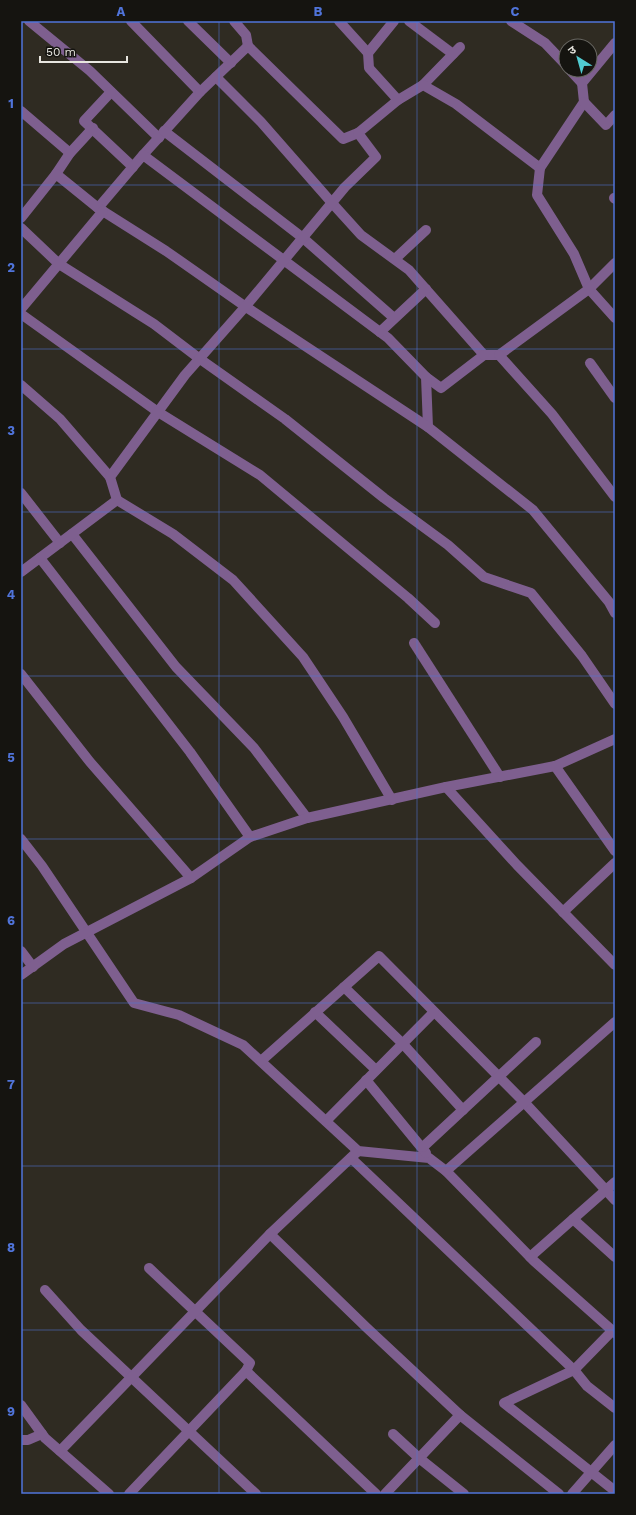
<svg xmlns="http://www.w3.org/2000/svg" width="636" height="1515" font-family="'Work Sans','Noto Sans Devanagari',sans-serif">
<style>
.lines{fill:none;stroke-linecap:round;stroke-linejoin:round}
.minor{stroke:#7e5f8f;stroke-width:10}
.grid{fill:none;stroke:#5074da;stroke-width:1;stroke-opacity:0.55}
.neatline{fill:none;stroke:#5074da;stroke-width:1.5}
.grid-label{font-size:13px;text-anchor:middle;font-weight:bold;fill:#5074da}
</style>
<rect width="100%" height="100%" fill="#2f2b22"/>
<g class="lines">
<g class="minor">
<polyline points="29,21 90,71 159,138"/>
<polyline points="131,21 200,92 143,155"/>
<polyline points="188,21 231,63"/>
<polyline points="234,21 246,35 248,46"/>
<polyline points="409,21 453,54"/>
<polyline points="511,21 545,43 566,65"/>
<polyline points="368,53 394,21"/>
<polyline points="570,70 582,83"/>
<polyline points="216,77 261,122 332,203 361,235 409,270 484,355 441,388 426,377"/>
<polyline points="423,85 460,47"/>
<polyline points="111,92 84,121 133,167"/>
<polyline points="200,92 248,46 343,139 358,133"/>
<polyline points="398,100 423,85 456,104 540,168 584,102 582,83 615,43"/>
<polyline points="584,102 606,125 615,115"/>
<polyline points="21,111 70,153"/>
<polyline points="164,131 303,238 394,318"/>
<polyline points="540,168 537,195 574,254 589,289 615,318"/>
<polyline points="56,174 70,153 93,128"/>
<polyline points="614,198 615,199"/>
<polyline points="98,208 143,155 388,338 426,377 428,427"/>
<polyline points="21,218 56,174 98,208 166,251 246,307 428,427 533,510 609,602 615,613"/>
<polyline points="21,228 59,264 154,324 200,359 285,419 384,498 448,545 484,577 531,593 582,656 615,704"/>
<polyline points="395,259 426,230"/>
<polyline points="21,309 103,211"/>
<polyline points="21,314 158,412 260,475 408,598 435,623"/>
<polyline points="380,332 426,289"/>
<polyline points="484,355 499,355 589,289 615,263"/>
<polyline points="499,355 552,414 615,497"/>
<polyline points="590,363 615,398"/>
<polyline points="21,385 60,419 110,477"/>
<polyline points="21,493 60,543"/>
<polyline points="117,500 173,534 233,580 303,657 343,717 392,800"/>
<polyline points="72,534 176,667 254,748 307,818"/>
<polyline points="40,558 190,752 250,837"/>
<polyline points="21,572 117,500 110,477 185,375 245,307 345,187 376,157 358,133 398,100 369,68 368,53 339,21"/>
<polyline points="414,643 500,777"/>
<polyline points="21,674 90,762 191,878"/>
<polyline points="555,766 615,851"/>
<polyline points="446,787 517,865 615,965"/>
<polyline points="21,839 42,866 134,1003 179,1015 243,1045 358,1151 429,1158 446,1171 534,1261 615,1333"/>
<polyline points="563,912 615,863"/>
<polyline points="21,951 33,967"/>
<polyline points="21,975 64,944 191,878 250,837 307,818 446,787 555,766 615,739"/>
<polyline points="344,987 403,1044 463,1110"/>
<polyline points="315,1012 376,1070"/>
<polyline points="261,1061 379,956 524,1102 615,1200"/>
<polyline points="366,1080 426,1153"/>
<polyline points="326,1121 434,1012"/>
<polyline points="423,1147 536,1042"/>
<polyline points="351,1158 574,1370 587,1386 615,1408"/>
<polyline points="446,1171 615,1022"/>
<polyline points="573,1219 615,1257"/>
<polyline points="270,1234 367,1328 460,1415 385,1494"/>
<polyline points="530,1257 615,1182"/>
<polyline points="149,1268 250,1363 246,1371 376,1494"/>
<polyline points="45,1290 81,1330 256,1494"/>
<polyline points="612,1331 574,1370 504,1403 615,1491"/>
<polyline points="21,1405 45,1438 109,1494"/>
<polyline points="460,1415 559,1494"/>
<polyline points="393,1434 419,1458 464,1494"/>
<polyline points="21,1440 28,1440 42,1434"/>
<polyline points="60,1451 270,1234 358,1151"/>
<polyline points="129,1494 246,1371"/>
<polyline points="572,1494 615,1445"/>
</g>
</g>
<path class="grid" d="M219 21V1494M417 21V1494M21 185H615M21 349H615M21 512H615M21 676H615M21 839H615M21 1003H615M21 1166H615M21 1330H615"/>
<rect width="636" height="1515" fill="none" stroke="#151410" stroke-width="44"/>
<g transform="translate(578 58) rotate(323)"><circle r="19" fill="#151410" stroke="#696863"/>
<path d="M0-3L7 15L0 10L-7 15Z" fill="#51ccd2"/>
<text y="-6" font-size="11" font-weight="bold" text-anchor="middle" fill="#e8e6e0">उ</text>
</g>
<path d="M40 56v6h87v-6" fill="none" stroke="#e8e6e0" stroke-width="2"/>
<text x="46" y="56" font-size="12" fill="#e8e6e0" stroke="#151410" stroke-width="3" paint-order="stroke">50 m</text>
<rect x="22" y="22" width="592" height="1471" class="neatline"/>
<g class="grid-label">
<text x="121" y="16">A</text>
<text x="318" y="16">B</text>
<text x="515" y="16">C</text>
<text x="11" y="108">1</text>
<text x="11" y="272">2</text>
<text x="11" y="435">3</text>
<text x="11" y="599">4</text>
<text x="11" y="762">5</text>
<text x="11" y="925">6</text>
<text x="11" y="1089">7</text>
<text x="11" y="1252">8</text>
<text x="11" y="1416">9</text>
</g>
</svg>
